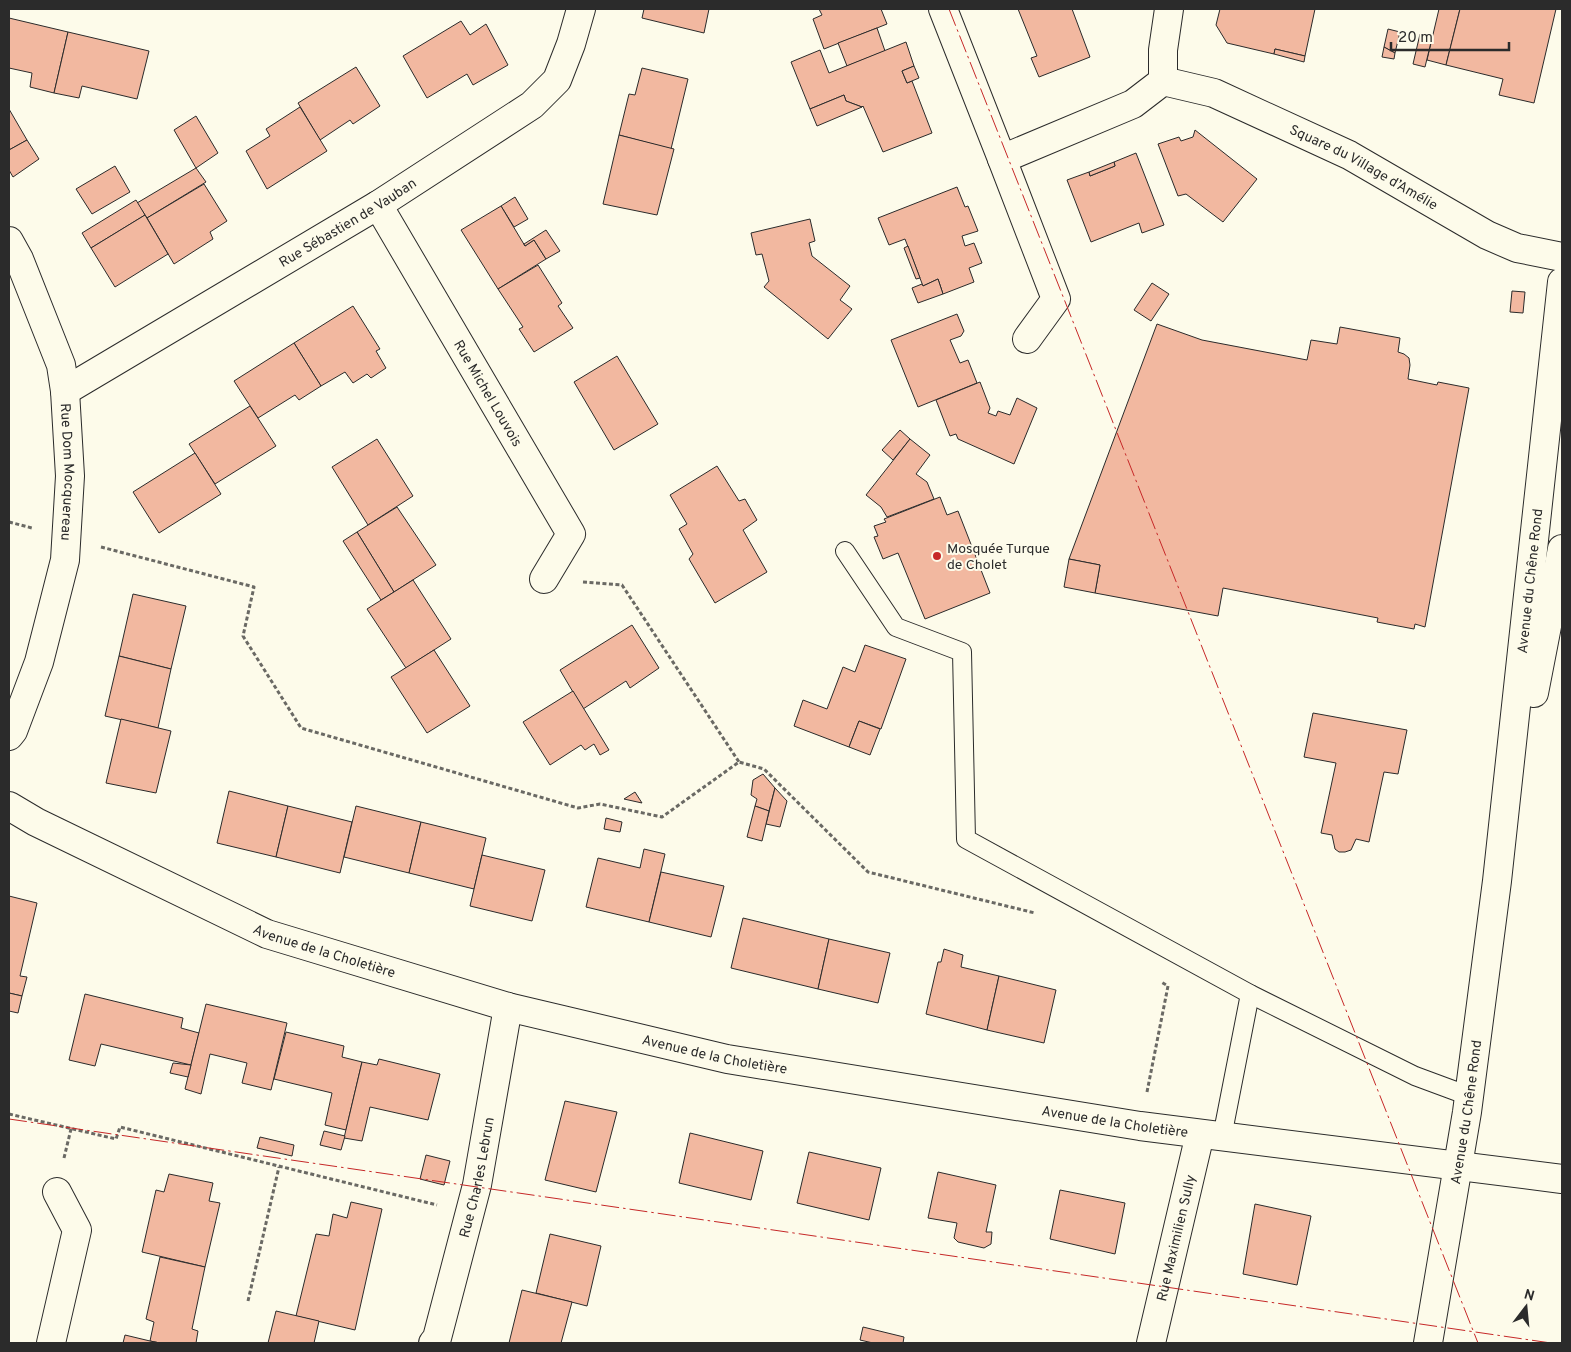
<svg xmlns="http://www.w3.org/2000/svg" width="1571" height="1352" font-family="Overpass,sans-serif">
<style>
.building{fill:#f2b8a0;stroke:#2b2b2b}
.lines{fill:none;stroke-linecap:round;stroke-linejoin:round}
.lane-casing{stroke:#2b2b2b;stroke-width:20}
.street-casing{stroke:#2b2b2b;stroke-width:30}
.secondary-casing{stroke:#2b2b2b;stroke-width:30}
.path{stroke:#6a6964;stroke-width:3;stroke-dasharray:4 2.5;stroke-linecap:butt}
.lane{stroke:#fdfbea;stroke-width:18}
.street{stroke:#fdfbea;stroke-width:28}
.secondary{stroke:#fdfbea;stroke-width:28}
.power{stroke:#c62828;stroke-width:1;stroke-dasharray:18 4 2.5 4;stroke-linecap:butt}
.poi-dot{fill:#c62828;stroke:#fdfbea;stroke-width:2}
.labels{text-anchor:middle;stroke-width:4;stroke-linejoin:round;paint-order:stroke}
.street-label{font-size:14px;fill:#2b2b2b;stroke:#fdfbea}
.poi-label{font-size:14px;fill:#2b2b2b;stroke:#fdfbea;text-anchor:start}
</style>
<rect width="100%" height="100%" fill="#fdfbea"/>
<g class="building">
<polygon points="644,9 709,9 704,33 642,18"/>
<polygon points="819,9 881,9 887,24 824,49 813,19 822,15"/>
<polygon points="1018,9 1072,9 1090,57 1039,77 1031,58 1037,56"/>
<polygon points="1220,9 1315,9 1305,56 1275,49 1274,54 1227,43 1216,25"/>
<polygon points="1439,9 1460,9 1446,65 1427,60"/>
<polygon points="1460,9 1556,9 1534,103 1499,95 1503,79 1446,65"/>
<polygon points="9,18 68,32 54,93 30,87 32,73 9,68"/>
<polygon points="461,21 470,35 486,24 508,65 473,85 467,74 427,98 403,56"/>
<polygon points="877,28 885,51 847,66 838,43"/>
<polygon points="1388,29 1400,32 1395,53 1384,47"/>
<polygon points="68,32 149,51 137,99 82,86 79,98 54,93"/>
<polygon points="1420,34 1432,38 1425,67 1413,64"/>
<polygon points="906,42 914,66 902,71 907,83 912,81 932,133 883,152 863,106 862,107 846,101 844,95 810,109 791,62 820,50 829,73"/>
<polygon points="1384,47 1395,53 1394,59 1382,57"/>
<polygon points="1275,49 1305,56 1304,62 1274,54"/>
<polygon points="914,66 919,78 907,83 902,71"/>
<polygon points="356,67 380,106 353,124 350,120 320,140 298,103"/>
<polygon points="642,68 688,79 671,149 619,135 629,94 635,95"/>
<polygon points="844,95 846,101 862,107 817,126 810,109"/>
<polygon points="300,107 327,151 267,189 246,151 270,136 266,129"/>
<polygon points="9,109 27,140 9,150"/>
<polygon points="196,116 218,153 196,168 174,130"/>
<polygon points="1195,130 1257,179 1223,222 1186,194 1178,196 1158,144 1179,137 1181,141 1193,137"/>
<polygon points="619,135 674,149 657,215 603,204"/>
<polygon points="27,140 39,159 13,177 9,170 9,150"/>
<polygon points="1136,153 1164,225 1142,233 1139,223 1091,242 1067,180 1089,172 1090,176 1115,166 1114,162"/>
<polygon points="1114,162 1115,166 1090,176 1089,172"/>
<polygon points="115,166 130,192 92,214 76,189"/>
<polygon points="196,168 206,182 147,218 137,203"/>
<polygon points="204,184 227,221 210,232 213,239 174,264 147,218"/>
<polygon points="957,187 965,207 968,206 978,231 962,236 965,246 974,243 982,263 969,268 974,282 943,294 938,279 923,286 905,239 889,245 878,218"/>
<polygon points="515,197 528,219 514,227 501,206"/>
<polygon points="136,200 145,215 91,248 82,233"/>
<polygon points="501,206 525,246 534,240 546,259 498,289 461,230"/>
<polygon points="145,215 168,254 115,287 91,248"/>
<polygon points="810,219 815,241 809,243 812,256 850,286 840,300 852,309 828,339 764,287 769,281 762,254 756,255 751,233"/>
<polygon points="546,230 560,251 546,259 534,240 525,246 524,244"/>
<polygon points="908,246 920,278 916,279 904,248"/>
<polygon points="538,265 562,303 558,306 573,328 534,352 519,329 523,327 498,289"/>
<polygon points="938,279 943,294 918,303 912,288 922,284 923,286"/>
<polygon points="1152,283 1169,294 1151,321 1134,310"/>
<polygon points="1512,291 1525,292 1523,313 1510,312"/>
<polygon points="353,306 380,349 376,351 386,368 371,378 367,374 353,383 345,372 321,386 294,343"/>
<polygon points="957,314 964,331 961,336 950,340 960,363 968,360 977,383 918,407 891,340"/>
<polygon points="1157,324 1202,340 1307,360 1311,340 1337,344 1340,327 1400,338 1398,352 1404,354 1409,358 1410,365 1408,379 1437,385 1438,382 1469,388 1425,627 1415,624 1414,629 1377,622 1378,618 1223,588 1218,616 1095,593 1100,565 1069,559"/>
<polygon points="294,343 321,386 299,400 295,395 258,418 234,381"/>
<polygon points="617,356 658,424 614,450 574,382"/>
<polygon points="980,382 990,408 988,413 996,416 998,411 1010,415 1017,398 1037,408 1014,464 958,439 956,434 950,436 936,400"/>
<polygon points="250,406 276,446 215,484 189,444"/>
<polygon points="900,430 910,439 893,460 882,450"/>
<polygon points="377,439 413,496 368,525 332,467"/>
<polygon points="910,439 930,455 916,474 927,482 934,499 887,517 881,507 866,495"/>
<polygon points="195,453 221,494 159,533 133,492"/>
<polygon points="717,466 739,501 745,499 757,520 743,530 767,572 715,603 689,559 693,554 679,529 687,524 670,495"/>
<polygon points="940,497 947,515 958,511 990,593 925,619 898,553 883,559 874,537 878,536 874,526 886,522 884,519"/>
<polygon points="397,507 436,565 394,592 357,532"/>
<polygon points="357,532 394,592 381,600 343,541"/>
<polygon points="1069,559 1100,565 1095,593 1064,587"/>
<polygon points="413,580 451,639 406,668 367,609"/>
<polygon points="133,594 186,606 171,669 119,656"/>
<polygon points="632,625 659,668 630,688 626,681 583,709 560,670"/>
<polygon points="865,645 906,659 881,729 859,721 849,747 794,726 803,700 827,709 843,667 855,672"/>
<polygon points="434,650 470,706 427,733 391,677"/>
<polygon points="119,656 171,669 158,728 105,716"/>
<polygon points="573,691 609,750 600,755 594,744 585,750 581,745 550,765 523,722"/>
<polygon points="1313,713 1407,730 1398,774 1384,772 1369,842 1356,839 1351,850 1345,852 1339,852 1335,849 1332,835 1321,833 1336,763 1304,757"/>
<polygon points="121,719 171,731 156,793 106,783"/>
<polygon points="859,721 880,729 870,755 849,747"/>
<polygon points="763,774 775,788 769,811 755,806 757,799 751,795 753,780"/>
<polygon points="775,788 787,801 780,827 766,824"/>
<polygon points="229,791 288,806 276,857 217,843"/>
<polygon points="635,792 642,803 624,799"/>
<polygon points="288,806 352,822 340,873 276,857"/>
<polygon points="356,806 421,822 409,873 344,857"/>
<polygon points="755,806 769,811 762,841 747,837"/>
<polygon points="606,818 622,822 620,832 604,829"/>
<polygon points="421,822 486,838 474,889 409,873"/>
<polygon points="644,849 665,854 649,922 586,907 598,858 640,868"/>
<polygon points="482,855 545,870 532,921 470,906"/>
<polygon points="661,872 724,886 711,937 649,922"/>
<polygon points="9,896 37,903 20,976 27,977 22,996 9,993"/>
<polygon points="743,918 829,939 818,989 731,968"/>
<polygon points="829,939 890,953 878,1003 818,989"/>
<polygon points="944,949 963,955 961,967 999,976 987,1030 926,1014 938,962 941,962"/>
<polygon points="999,976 1056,990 1044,1043 987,1030"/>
<polygon points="9,993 22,996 18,1013 9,1011"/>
<polygon points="85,994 183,1018 181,1028 199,1033 191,1065 101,1044 95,1066 69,1060"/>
<polygon points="206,1004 287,1023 271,1090 242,1083 247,1063 210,1054 201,1094 185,1089"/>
<polygon points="286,1032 344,1046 342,1057 362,1062 346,1130 325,1125 332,1093 274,1079"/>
<polygon points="379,1059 440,1074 428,1120 370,1107 362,1141 344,1138 362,1062 377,1065"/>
<polygon points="173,1063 191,1065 188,1077 170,1073"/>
<polygon points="565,1101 617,1112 596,1192 545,1180"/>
<polygon points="324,1131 345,1136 341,1150 320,1145"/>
<polygon points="690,1133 763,1151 751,1200 679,1183"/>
<polygon points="260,1137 294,1145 292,1156 257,1148"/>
<polygon points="809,1152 881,1168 869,1220 797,1203"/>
<polygon points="426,1155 450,1161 444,1185 420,1179"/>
<polygon points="938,1172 996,1185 986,1232 992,1232 991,1244 984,1248 958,1242 954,1238 957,1223 928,1218"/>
<polygon points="169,1174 213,1183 209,1201 220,1203 205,1267 142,1252 156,1190 164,1192"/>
<polygon points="1060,1190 1125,1203 1115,1254 1050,1239"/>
<polygon points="351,1202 382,1209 355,1330 296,1316 316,1234 329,1236 333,1214 347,1218"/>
<polygon points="1255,1204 1311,1216 1297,1285 1243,1274"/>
<polygon points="550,1234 601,1246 587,1306 536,1293"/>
<polygon points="160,1257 205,1267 192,1329 198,1331 196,1343 160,1343 150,1341 154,1322 146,1319"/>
<polygon points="522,1290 572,1302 561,1343 509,1343"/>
<polygon points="276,1311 319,1321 314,1343 268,1343"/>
<polygon points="863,1327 904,1337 903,1343 873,1343 860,1340"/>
<polygon points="125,1335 150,1341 160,1343 123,1343"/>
</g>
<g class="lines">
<defs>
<g id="lane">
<polyline points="845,551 896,627 962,652 966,839 1250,994 1415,1076 1469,1096"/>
<polyline points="1222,1137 1250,994"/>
</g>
<g id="street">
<polyline points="943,9 1002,159 1133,104 1163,81"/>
<path id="s1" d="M1169 9 1163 50V81L1214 93 1349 155 1487 235 1517 248 1562 257"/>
<polyline points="1002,159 1056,299 1027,339"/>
<path id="s2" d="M378 205 571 534 544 579"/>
<path id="s3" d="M9 241 19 259 61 365 65 391 70 476 65 560 39 662 13 731 9 736"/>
<path id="s4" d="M65 391 378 205 532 105 557 80 571 44 581 9"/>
<path id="s5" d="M9 806 36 822 267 934 508 1007 727 1059 1140 1126 1562 1179"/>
<polyline points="51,1343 77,1230 57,1192"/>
<path id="s6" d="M433 1343 437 1338 477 1185 508 1007"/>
<path id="s7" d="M1151 1343 1200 1134"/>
</g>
<g id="secondary">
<polyline points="1534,693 1562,549"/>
<path id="s8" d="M1428 1343 1467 1112 1497 881 1562 282"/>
</g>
</defs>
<use href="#lane" class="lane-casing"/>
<use href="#street" class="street-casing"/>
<use href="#secondary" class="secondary-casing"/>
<g class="path">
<polyline points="9,522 32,528"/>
<polyline points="101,547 254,587 243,636 301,728 578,808 600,804 662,817 739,762 764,769 868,872 1035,913"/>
<polyline points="583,582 622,585 739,762"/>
<polyline points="1147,1092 1168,986 1161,982"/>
<polyline points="9,1114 116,1139 120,1127 437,1205"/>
<polyline points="64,1158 71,1129"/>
<polyline points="248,1301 279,1167"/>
</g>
<use href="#lane" class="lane"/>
<use href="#street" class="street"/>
<use href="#secondary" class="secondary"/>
<g class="power">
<polyline points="949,9 1478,1343"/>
<polyline points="9,1119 1551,1343"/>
</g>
</g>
<circle class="poi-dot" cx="937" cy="556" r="5"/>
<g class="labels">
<g class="street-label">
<text dy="5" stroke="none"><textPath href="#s1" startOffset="292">Square du Village d’Amélie</textPath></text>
<text dy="5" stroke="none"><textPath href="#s4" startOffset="329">Rue Sébastien de Vauban</textPath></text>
<text dy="5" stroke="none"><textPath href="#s2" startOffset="218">Rue Michel Louvois</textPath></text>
<text dy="5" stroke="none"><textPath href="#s3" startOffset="242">Rue Dom Mocquereau</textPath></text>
<text dy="5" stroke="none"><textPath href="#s8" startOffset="769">Avenue du Chêne Rond</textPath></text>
<text dy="5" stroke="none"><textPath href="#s5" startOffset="348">Avenue de la Choletière</textPath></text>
<text dy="5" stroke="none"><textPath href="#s5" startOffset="752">Avenue de la Choletière</textPath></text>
<text dy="5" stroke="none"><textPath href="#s8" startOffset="234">Avenue du Chêne Rond</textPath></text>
<text dy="5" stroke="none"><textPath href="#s5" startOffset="1158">Avenue de la Choletière</textPath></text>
<text dy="5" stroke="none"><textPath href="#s6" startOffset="172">Rue Charles Lebrun</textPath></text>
<text dy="5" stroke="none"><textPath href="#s7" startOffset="108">Rue Maximilien Sully</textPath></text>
</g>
<g class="poi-label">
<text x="947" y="553">Mosquée Turque<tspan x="947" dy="16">de Cholet</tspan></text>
</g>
</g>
<rect width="1571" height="1352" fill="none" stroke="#2b2b2b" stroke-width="20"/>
<g transform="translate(1526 1307) rotate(16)" stroke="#fdfbea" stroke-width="4" paint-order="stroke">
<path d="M0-4L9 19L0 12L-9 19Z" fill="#2b2b2b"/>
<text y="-8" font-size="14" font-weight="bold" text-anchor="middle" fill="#2b2b2b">N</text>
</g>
<path d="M1391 42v8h118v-8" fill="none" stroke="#2b2b2b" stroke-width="2.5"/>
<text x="1398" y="42" font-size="15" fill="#2b2b2b" stroke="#fdfbea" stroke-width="4" paint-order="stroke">20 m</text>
</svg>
